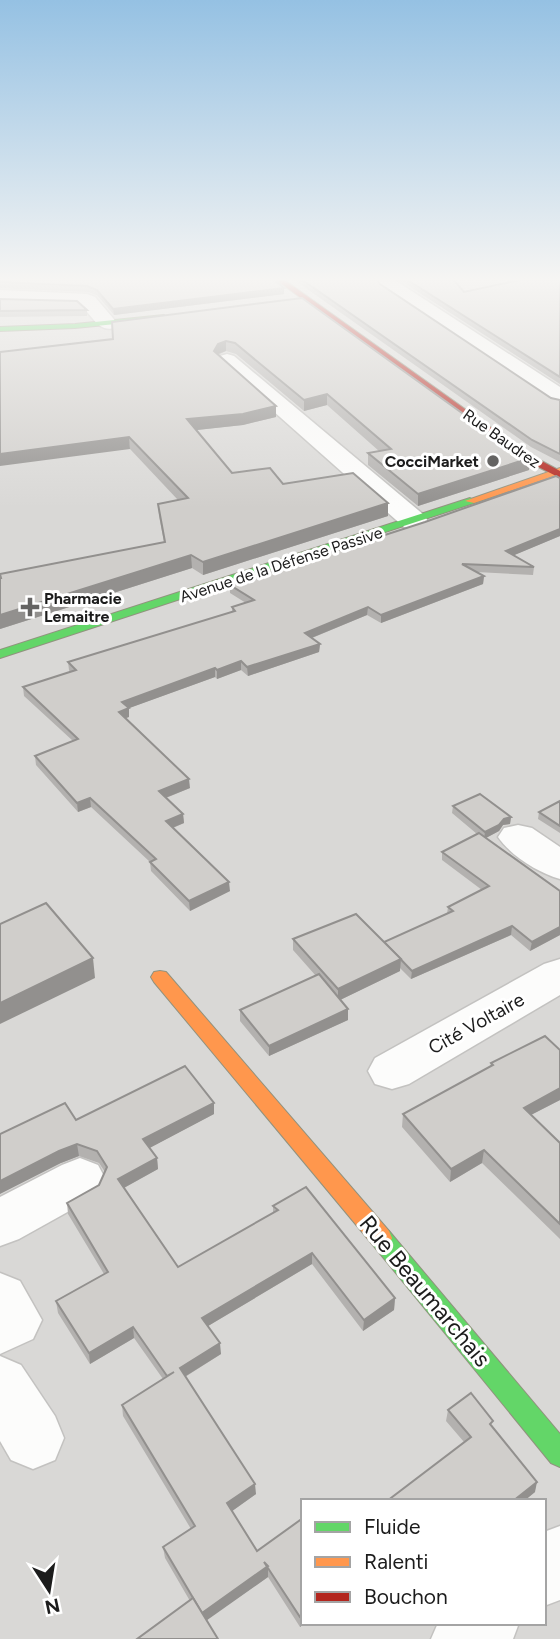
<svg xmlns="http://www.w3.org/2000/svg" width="560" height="1639" font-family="Figtree,sans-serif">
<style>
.residential{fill:#d9d8d6;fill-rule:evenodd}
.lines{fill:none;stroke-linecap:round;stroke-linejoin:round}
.street-casing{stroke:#c3c2c0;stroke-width:3}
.fast-casing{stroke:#91927e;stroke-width:2}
.slow-casing{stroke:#91927e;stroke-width:2}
.jam-casing{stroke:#91927e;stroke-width:2}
.street{fill:#fcfcfb;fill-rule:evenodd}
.fast{fill:#63d668;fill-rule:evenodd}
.slow{fill:#ff974d;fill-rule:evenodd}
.jam{fill:#b3261e;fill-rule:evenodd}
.wall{fill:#b3b1af}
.shaded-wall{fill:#92908e}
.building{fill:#d0cecb;stroke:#92908e;stroke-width:2}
.poi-dot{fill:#646362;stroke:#fff;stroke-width:2.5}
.labels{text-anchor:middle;stroke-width:6;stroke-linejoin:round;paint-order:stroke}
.far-street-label{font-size:16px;fill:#1c1c1c;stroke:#fff}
.far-poi-label{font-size:16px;font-weight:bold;fill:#1c1c1c;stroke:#fff;text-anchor:end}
.street-label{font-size:19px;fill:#1c1c1c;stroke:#fff}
.near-street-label{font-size:23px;fill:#1c1c1c;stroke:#fff}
</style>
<rect width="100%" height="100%" fill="#eae8e4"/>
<path class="residential" d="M0 279H560V1639H0ZM303 1501H544V1623H303Z"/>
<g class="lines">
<defs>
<g id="street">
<polygon points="375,279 393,279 560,387 560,404 552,402 410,309 382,288"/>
<path d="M0 290 87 294 95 297 118 324 115 328C96 333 92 312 78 304L0 302Z"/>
<polygon points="227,354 234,356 424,515 428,521 424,527 414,529 404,527 220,364 216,360 220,356"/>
<path d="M518 825 532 828 560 847V879C539 873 511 856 498 837L504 828Z"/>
<polygon points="560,959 560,995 409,1084 392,1089 375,1084 368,1071 375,1058 544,964"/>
<polygon points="80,1158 98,1165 106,1180 98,1195 19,1239 0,1246 0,1197 62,1165"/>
<polygon points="0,1273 20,1281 42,1320 33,1339 0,1354"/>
<polygon points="0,1356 21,1365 55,1416 64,1438 55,1460 33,1469 11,1460 0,1441"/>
<polygon points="560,1526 560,1600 544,1606 544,1532"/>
<polygon points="438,1623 519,1623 513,1639 431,1639"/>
</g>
<g id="fast">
<polygon points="164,315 167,319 75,328 0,331 0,327 75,324"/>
<polygon points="470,498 475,501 474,503 0,658 0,650"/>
<polygon points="381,1228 389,1231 560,1434 560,1467 551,1463 373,1245 370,1238 373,1231"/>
</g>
<g id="slow">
<polygon points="560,468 560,474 474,503 465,501"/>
<polygon points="160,971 166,972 389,1231 392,1238 389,1245 381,1248 373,1245 154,982 151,977 154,972"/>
</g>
<polygon id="jam" points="275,279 283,279 525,452 560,471 560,478 517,456"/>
</defs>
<use href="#street" class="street-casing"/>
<use href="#fast" class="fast-casing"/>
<use href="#slow" class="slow-casing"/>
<use href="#jam" class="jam-casing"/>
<use href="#street" class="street"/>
<use href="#fast" class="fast"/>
<use href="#slow" class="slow"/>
<use href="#jam" class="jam"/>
</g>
<g class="wall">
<polygon points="0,279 284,294 114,315 97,295 88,292 0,288"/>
<polygon points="293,279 376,279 380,284 551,398 560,400 560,462 531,447"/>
<polygon points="398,279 453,279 464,292 560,279 560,384"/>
<polygon points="302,298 512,449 530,458 529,470 418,506 368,465 368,453 379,451 327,405 304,411 236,354 226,351 218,355 276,406 276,417 243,425 196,430 232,473 283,484 388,503 388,516 203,575 192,568 0,629 0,574 164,542 159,516 158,504 178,500 130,449 113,339"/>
<polygon points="0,299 87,310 87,316 0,317"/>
<polygon points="560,478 560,536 514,555 534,567 533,575 476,572 484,576 483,584 381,623 367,615 312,638 320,644 319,652 248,676 241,670 217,679 215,677 129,708 129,717 126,718 190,788 166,798 183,814 184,823 173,828 230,891 190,911 151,871 150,862 91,807 78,812 36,765 35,756 73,741 24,696 23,687 70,672 69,670 68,662 232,612 232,607 246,603 230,593 230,585"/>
<polygon points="560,801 560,833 538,819 539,812"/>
<polygon points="453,806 511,817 510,824 503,825 499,831 486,838 560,891 560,935 530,951 511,935 411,979 400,968 400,971 340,1000 348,1020 269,1056 240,1021 240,1010 316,976 293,950 293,939 384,942 447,914 448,907 482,890 442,860 442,852 477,834 452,813"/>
<polygon points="560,1050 560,1100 531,1115 560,1143 560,1239 482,1163 450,1182 402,1127 403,1114 490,1067 491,1063"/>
<polygon points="214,1114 149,1148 157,1158 158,1169 124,1188 178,1267 273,1213 273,1206 395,1298 394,1310 363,1331 312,1264 208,1326 221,1354 185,1377 256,1494 232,1511 257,1551 303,1518 303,1623 300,1627 268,1577 206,1620 190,1601 165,1558 163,1547 191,1529 123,1416 122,1405 163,1379 134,1338 90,1364 58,1313 56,1301 104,1274 68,1214 67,1203 99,1185 105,1172 99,1163 79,1156 61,1163 76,1120"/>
<polygon points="448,1410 492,1427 535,1492 524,1501 387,1501 464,1442 446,1421"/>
</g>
<g class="shaded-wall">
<polygon points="284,288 284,294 114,315 113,309"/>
<polygon points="226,341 226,351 218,354 214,362 214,351 218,344"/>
<polygon points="327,394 327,405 304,411 304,400"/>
<polygon points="276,406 276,417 243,425 188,431 187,419"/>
<polygon points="129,437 130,449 0,466 0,454"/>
<polygon points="530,458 529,470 418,506 418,494"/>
<polygon points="388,503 388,516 203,575 203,562"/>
<polygon points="560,529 560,536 505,559 506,551"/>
<polygon points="191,555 192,568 0,629 0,615"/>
<polygon points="484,576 483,584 381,623 381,615"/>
<polygon points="368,607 367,615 304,641 305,633"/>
<polygon points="320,644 319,652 248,676 247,667"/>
<polygon points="241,661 241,670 217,679 217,670"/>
<polygon points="215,668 215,677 124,710 129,708 129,717 120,720 119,712 122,702"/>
<polygon points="189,779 190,788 160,800 159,791"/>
<polygon points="90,798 91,807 78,812 77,803"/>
<polygon points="183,814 184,823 167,830 166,821"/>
<polygon points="511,817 510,824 503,825 499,831 484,839 485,832 504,819"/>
<polygon points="229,882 230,891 190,911 189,901"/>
<polygon points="512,926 511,935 411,979 412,971"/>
<polygon points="560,927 560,935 530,951 532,942"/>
<polygon points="93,958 95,978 0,1024 0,1003"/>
<polygon points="401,959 400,971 338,1001 338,989"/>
<polygon points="348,1009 348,1020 269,1056 269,1046"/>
<polygon points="560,1088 560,1100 521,1120 524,1108"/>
<polygon points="214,1103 214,1114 144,1151 143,1139"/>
<polygon points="77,1144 79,1156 61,1163 0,1194 0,1181 59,1151"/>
<polygon points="484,1150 482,1163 450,1182 451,1169"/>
<polygon points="157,1158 158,1169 120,1190 118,1179"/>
<polygon points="312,1253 312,1264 203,1329 202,1318"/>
<polygon points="395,1298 394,1310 363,1331 364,1320"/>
<polygon points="133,1327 134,1338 90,1364 89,1353"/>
<polygon points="220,1343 221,1354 181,1379 180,1368"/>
<polygon points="537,1482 535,1492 524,1501 513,1501"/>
<polygon points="255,1484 256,1494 228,1514 227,1503"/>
<polygon points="268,1566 268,1577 203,1623 202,1613"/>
<polygon points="303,1616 303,1623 305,1623 300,1627 300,1617"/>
</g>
<g class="building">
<polygon points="0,279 273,279 284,288 113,309 97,290 87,286 0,282"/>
<polygon points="301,279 376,279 380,284 551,398 560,400 560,454 532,440"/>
<polygon points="406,279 453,279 464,292 524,279 560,279 560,377"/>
<polygon points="302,298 512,449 530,458 418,494 368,453 391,449 327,394 304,400 235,343 226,341 218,344 214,351 276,406 243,414 187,419 232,473 270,468 283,484 353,473 388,503 203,562 191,555 0,615 0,578 1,578 0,574 165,542 158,504 188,498 129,437 0,454 0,352 113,339 112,322"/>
<polygon points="0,299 77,301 87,310 0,311"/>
<polygon points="556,476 560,478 560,529 506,551 534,567 462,564 484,576 381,615 368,607 305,633 320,644 247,667 241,661 217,670 215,668 122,702 129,708 119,712 189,779 159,791 183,814 166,821 229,882 189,901 150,862 156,859 90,798 77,803 35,756 78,739 23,687 76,670 68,662 235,611 232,607 254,600 230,585 425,522"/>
<polygon points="480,794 511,817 504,819 499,825 485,832 453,806"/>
<polygon points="560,801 560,826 539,812"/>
<polygon points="479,833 560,891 560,927 532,942 512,926 412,971 384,942 453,911 448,907 489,886 442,852"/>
<polygon points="46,903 93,958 0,1003 0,924"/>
<polygon points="356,914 401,959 338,989 293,939"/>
<polygon points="319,974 348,1009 269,1046 240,1010"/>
<polygon points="545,1036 560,1050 560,1088 524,1108 560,1143 560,1224 484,1150 451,1169 403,1114 493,1065 491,1063"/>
<polygon points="185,1066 214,1103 143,1139 157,1158 118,1179 178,1267 278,1210 273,1206 306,1187 395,1298 364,1320 312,1253 202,1318 220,1343 180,1368 255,1484 227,1503 257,1551 303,1518 303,1616 300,1617 264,1562 268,1566 202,1613 163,1547 195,1526 122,1405 174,1372 167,1376 133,1327 89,1353 56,1301 108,1272 67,1203 99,1185 107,1167 97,1151 77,1144 59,1151 0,1181 0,1134 65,1103 76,1120"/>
<polygon points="471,1393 493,1421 490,1424 537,1482 513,1501 387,1501 471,1437 448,1410"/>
<polygon points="193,1598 218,1639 137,1639"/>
</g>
<linearGradient id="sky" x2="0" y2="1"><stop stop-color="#95c1e3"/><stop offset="0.55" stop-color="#f6f5f3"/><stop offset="1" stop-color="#f6f5f3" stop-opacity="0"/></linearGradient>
<rect width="560" height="508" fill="url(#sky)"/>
<g class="poi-dot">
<circle cx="493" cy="461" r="7"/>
<path d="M26.5 596.5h7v7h7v7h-7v7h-7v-7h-7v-7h7z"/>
</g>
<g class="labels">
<g class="far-street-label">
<text transform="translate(502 438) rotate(35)" y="6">Rue Baudrez</text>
<text transform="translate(281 564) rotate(-18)" y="6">Avenue de la Défense Passive</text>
</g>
<g class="far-poi-label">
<text x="479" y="467">CocciMarket</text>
<text x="44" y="604" text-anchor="start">Pharmacie<tspan x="44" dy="18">Lemaitre</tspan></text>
</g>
<g class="street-label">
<text transform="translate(476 1023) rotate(-29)" y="7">Cité Voltaire</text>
</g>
<g class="near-street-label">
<text transform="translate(425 1291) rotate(50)" y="8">Rue Beaumarchais</text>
</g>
</g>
<rect x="301" y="1499" width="245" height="126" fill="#ffffff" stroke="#a4a4a4" stroke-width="2"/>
<rect x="315" y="1522" width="35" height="10" fill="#63d668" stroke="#a4a4a4" stroke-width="2"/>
<text x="364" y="1534" font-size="21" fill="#1c1c1c">Fluide</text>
<rect x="315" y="1557" width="35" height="10" fill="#ff974d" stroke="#a4a4a4" stroke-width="2"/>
<text x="364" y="1569" font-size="21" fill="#1c1c1c">Ralenti</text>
<rect x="315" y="1592" width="35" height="10" fill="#b3261e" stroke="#a4a4a4" stroke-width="2"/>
<text x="364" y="1604" font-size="21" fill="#1c1c1c">Bouchon</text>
<g transform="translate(49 1590) rotate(168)" stroke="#ffffff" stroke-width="5" paint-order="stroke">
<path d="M0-5L12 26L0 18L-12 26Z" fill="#1c1c1c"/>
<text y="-10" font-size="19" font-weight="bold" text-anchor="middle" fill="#1c1c1c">N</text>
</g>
</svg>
